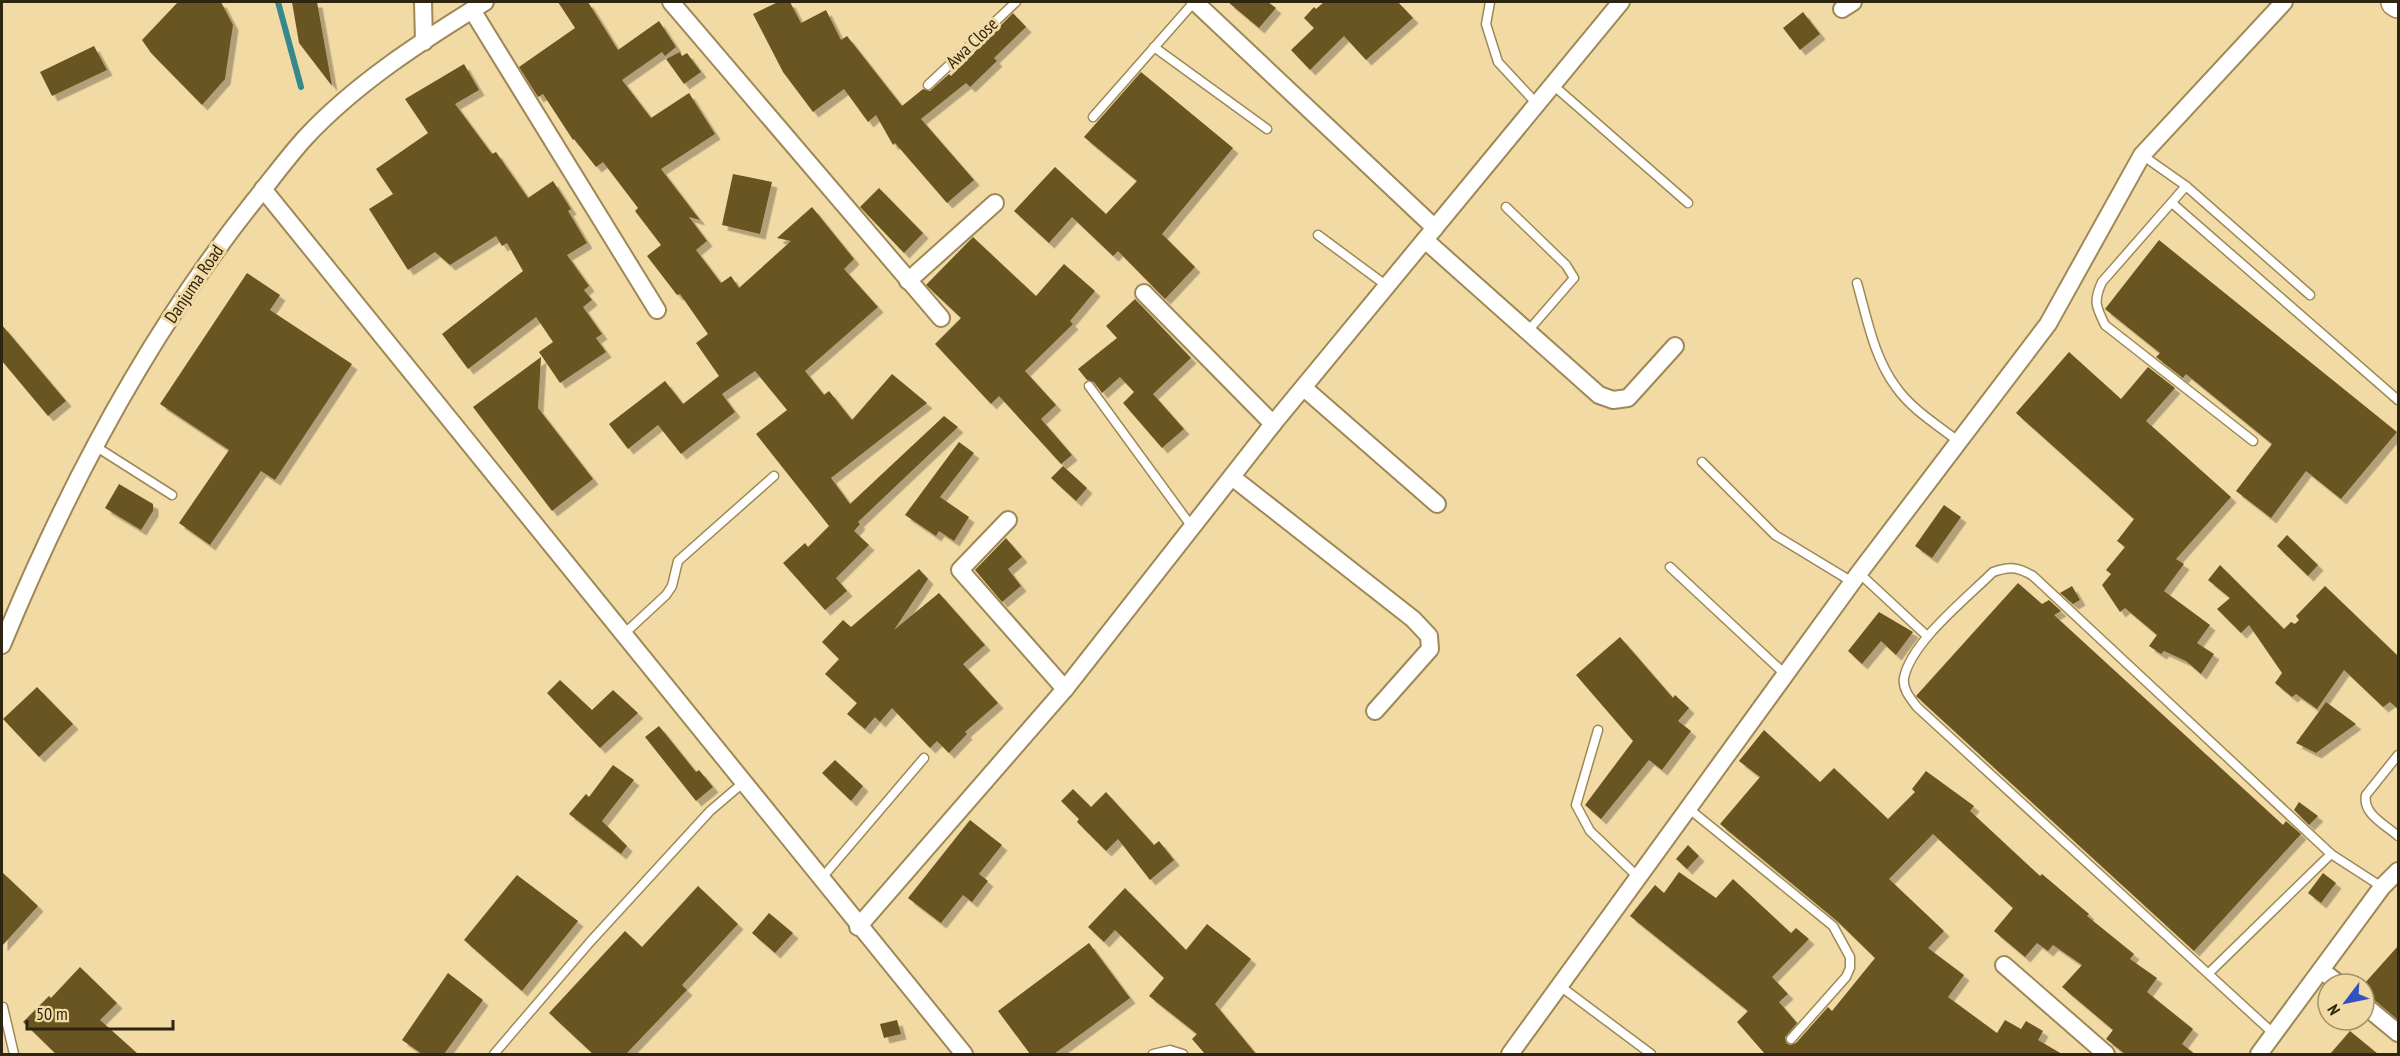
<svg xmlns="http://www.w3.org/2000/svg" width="2400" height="1056" font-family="'PT Sans Narrow',sans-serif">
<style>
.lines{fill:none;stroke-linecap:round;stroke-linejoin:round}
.stream{stroke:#35888b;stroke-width:6}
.building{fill:#695421;filter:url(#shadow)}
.lane-casing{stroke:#9e8855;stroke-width:11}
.street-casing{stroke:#9e8855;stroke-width:20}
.primary-casing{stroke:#9e8855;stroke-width:30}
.lane{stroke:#fff;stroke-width:8}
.street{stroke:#fff;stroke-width:16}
.primary{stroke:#fff;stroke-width:27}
.labels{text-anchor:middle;stroke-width:6;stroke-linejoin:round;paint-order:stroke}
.street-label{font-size:18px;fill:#2e2510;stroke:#f2daa5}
</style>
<defs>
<filter id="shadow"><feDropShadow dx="5.5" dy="5.5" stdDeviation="0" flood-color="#0004"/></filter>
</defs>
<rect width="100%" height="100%" fill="#f2daa5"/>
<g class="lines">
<polyline class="stream" points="278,2 301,87"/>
</g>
<g class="building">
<polygon points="178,2 221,2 233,25 225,79 202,105 151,53 142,40"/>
<polygon points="292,2 317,2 332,86 299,43"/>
<polygon points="558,2 588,2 618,50 659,21 676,47 665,56 662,52 622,80 651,118 689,93 715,134 661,169 700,220 689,217 707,241 696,250 721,283 731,276 739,288 791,241 777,238 812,207 854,259 844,269 878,307 805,371 824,395 829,391 852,420 892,374 927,403 831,478 850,504 944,416 958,427 858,522 860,524 854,531 869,545 836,578 847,591 825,610 783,563 805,543 808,547 829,526 756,434 787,410 755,371 722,394 735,412 681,454 658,425 628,449 609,424 665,381 683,404 719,376 696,343 708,334 680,294 677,295 647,256 661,245 635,211 638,208 603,162 596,167 574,139 573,140 543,94 538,97 519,67 575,28"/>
<polygon points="778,2 790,2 801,23 826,10 841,40 847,36 902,106 923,89 930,91 949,74 951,76 1013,13 1026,27 994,58 997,61 970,87 966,83 921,119 974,180 947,203 895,143 893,145 876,115 868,122 844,89 813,112 783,72 753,14"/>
<polygon points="1228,2 1268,2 1276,8 1259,28"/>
<polygon points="1324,2 1398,2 1413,18 1366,60 1344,36 1310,70 1291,50 1314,28 1304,18 1314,7 1316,9"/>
<polygon points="1803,12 1820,34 1800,50 1783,28"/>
<polygon points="94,46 107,70 52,96 40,72"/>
<polygon points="680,52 682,56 687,53 701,72 684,84 666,59"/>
<polygon points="464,64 479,90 455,104 492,154 496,152 528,198 553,181 571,209 568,211 587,243 567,255 589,286 584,290 592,300 583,307 602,334 596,338 606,352 560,383 539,352 553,342 536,317 468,369 442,334 523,271 507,243 502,246 496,236 450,265 435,252 408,270 369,209 393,194 376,169 428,133 405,99"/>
<polygon points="1141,72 1233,148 1162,234 1195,267 1165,299 1118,251 1113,256 1072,217 1049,243 1014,211 1055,167 1106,214 1137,181 1084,137"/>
<polygon points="733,174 772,182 760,234 722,225"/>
<polygon points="879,188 923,233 904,253 860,207"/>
<polygon points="973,237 1036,296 1064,264 1095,291 1070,321 1073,324 1025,371 1056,405 1041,419 1072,455 1061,464 999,396 991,404 935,344 961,318 926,285"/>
<polygon points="2159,240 2397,432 2341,499 2306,471 2271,518 2236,491 2272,444 2186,374 2183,378 2156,357 2160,353 2105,309"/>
<polygon points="247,273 280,295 270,310 352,364 275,480 261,471 210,545 179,523 229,450 160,404"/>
<polygon points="1135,299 1191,358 1153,394 1184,429 1162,448 1123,403 1134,392 1120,377 1102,393 1094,382 1087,380 1078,369 1117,338 1106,326"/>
<polygon points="2,325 66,401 48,416 2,361"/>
<polygon points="2069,352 2121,399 2148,367 2175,388 2146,421 2231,497 2176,559 2184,564 2164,591 2210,625 2197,643 2214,654 2201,674 2186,661 2164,651 2161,654 2149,646 2157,635 2125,608 2120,612 2102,585 2111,574 2106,570 2125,547 2117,541 2134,519 2016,413"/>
<polygon points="541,357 538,408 593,479 552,511 473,407"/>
<polygon points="959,442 974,453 940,497 969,517 954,541 939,531 936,536 905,515"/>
<polygon points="1063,466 1087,488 1076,501 1051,478"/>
<polygon points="119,484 153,504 153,511 141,530 105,508"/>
<polygon points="1944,505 1961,517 1932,558 1915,546"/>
<polygon points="2287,535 2318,565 2308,576 2277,546"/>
<polygon points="1006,538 1022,557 1008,569 1021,586 1002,602 975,570"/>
<polygon points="2220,565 2284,629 2291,622 2295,624 2299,620 2296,616 2325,586 2398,656 2398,709 2390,702 2383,707 2344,670 2317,709 2296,694 2292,697 2275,683 2282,673 2249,625 2241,633 2217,609 2230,598 2208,580"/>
<polygon points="919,569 928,579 894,630 939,593 985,645 963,664 998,703 965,732 967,734 949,753 937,741 930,748 892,708 880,722 875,717 865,729 847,714 857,703 825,674 839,659 822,642 843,620 851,627"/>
<polygon points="2018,583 2042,604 2049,600 2061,611 2054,615 2283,825 2286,821 2301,834 2194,951 1916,696"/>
<polygon points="2072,586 2080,600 2073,604 2060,593"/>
<polygon points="1879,612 1913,632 1896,655 1881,641 1862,664 1848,651"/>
<polygon points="1620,637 1673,698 1675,695 1689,708 1678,721 1691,731 1662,770 1649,760 1601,819 1585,805 1633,741 1576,675"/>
<polygon points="560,680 592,710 613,690 638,713 600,748 547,693"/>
<polygon points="37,687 73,724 39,757 3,719"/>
<polygon points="2326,702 2356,724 2316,753 2296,743"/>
<polygon points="659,726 696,772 699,770 713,787 696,801 645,737"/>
<polygon points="1764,730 1820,782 1834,768 1888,819 1915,792 1912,789 1926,771 1974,806 1970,811 2040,876 2042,874 2089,914 2087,916 2134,954 2130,959 2157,978 2147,992 2193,1029 2182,1044 2195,1054 2125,1054 2106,1039 2113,1030 2062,987 2082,965 2053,945 2048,951 2037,943 2025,957 1994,931 2013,908 1933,834 1889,879 1944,931 1928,948 1964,975 1948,997 1997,1033 2005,1020 2021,1029 2026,1021 2043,1031 2038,1040 2062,1054 1765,1054 1737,1022 1748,1011 1630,916 1655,885 1664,893 1679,872 1716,898 1733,879 1791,933 1796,928 1809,939 1772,977 1788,994 1779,1002 1797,1023 1785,1037 1786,1043 1790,1045 1796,1043 1828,1007 1832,1011 1875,958 1837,921 1720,824 1760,777 1739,761"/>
<polygon points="835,760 863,786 851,801 822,773"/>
<polygon points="613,765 634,780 602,821 627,846 621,854 569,814 586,794 589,797"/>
<polygon points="1073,789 1091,807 1106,792 1154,845 1159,841 1174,860 1150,880 1118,839 1106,851 1077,822 1079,819 1061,801"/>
<polygon points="2299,802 2318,816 2309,825 2294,810"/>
<polygon points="970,820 1002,845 979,874 988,881 972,902 963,895 941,923 908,898"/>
<polygon points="1688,845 1699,856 1687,869 1676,859"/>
<polygon points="2,872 38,906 2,946"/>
<polygon points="2323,873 2336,883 2321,903 2308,893"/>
<polygon points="517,875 578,921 522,991 464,940"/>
<polygon points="698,886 738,924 682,985 687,990 626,1054 593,1054 549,1013 625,931 642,947"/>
<polygon points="1125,888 1186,950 1207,924 1251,959 1215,1004 1256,1054 1205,1054 1192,1039 1197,1034 1149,996 1164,978 1115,930 1104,942 1088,927"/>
<polygon points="769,913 793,933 775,953 752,933"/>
<polygon points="1089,943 1130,998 1054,1054 1030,1054 998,1011"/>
<polygon points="2398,946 2398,1020 2371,997 2364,995 2364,984"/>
<polygon points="80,967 117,1003 100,1020 138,1054 56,1054 23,1022 49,996 51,998"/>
<polygon points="448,973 483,1000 444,1054 422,1054 402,1040"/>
<polygon points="897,1020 901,1034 884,1038 880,1024"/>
<polygon points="2350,1031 2378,1054 2330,1054"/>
</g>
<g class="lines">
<defs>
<g id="lane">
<polyline points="1490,2 1486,24 1498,62 1537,104"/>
<polyline points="1154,47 1267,129"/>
<polyline points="928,85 1016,2"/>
<polyline points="1553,85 1688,203"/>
<polyline points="1093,117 1194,2"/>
<path d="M2142 155 2186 186 2102 282C2093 301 2096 307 2105 325L2253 441"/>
<polyline points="2186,186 2310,295"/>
<polyline points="2172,203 2398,400"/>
<polyline points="1506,207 1566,265 1574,278 1528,331"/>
<polyline points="1318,235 1387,286"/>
<path d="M1857 283C1867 318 1874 358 1896 387 1912 410 1938 425 1959 442"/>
<polyline points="1089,386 1192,527"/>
<polyline points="95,446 172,495"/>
<polyline points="1702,462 1775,535 1854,583"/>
<polyline points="1670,567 1786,675"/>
<polyline points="1859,573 1927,636"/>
<polyline points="625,633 666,595 672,586 678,561 774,476"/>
<polyline points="1598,730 1576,805 1590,831 1638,877"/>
<path d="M2398 755 2366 795C2362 814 2386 825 2398 836"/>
<polyline points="1688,808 1833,926 1850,957 1850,968 1846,977 1791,1039"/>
<polyline points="821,879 924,758"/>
<polyline points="2209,973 2331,854"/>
<polyline points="1560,986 1651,1054"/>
<polyline points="3,1007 14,1054"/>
<path d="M2274 1034 1917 707C1911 699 1902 689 1904 678 1911 642 1967 598 1993 572 2010 566 2018 567 2033 576L2331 854 2382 887"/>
<polyline points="494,1054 590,942 710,811 744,782"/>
<polyline points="1153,1054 1170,1050 1183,1054"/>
</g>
<g id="street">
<polyline points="423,2 424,42"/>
<polyline points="671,2 941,318"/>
<polyline points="1195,2 1435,228"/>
<polyline points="1842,9 1853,2"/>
<polyline points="472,10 657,310"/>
<polyline points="263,189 964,1054"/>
<polyline points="1425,240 1599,395 1613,400 1628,398 1675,346"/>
<polyline points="908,281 995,203"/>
<polyline points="1144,293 1273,424"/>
<polyline points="1304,388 1437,504"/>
<polyline points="1232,477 1413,619 1429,636 1430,649 1375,711"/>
<polyline points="1008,520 960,570 1065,689"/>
<path d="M2 645C67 487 147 335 254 201 271 180 287 158 305 138 356 83 422 41 485 2"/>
<polyline points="858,927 1065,689 1273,424 1621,2"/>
<polyline points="2004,965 2106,1054"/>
<polyline points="2321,970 2339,984"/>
<polyline points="2364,1005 2398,1033"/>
<polyline points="1510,1054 1859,573 2048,324 2142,155 2284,2"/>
<polyline points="2259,1054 2382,887 2398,871"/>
</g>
<polyline id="primary" points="2395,2 2398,4"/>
</defs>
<use href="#lane" class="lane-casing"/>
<use href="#street" class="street-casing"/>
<use href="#primary" class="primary-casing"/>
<use href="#lane" class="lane"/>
<use href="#street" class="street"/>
<use href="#primary" class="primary"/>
</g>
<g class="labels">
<g class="street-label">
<text transform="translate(972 43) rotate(-44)" y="6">Awa Close</text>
<text transform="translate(194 284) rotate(-56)" y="6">Danjuma Road</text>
</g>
</g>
<rect width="2400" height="1056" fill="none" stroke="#2e2510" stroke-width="6"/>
<g transform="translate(2346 1002) rotate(238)"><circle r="28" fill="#f2daa5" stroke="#a49269" stroke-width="1.5"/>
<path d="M0-4.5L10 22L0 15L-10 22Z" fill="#3052c2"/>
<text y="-9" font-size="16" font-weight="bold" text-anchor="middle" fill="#2e2510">N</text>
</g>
<path d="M27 1020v9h146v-9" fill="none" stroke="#2e2510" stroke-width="3"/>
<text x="36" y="1020" font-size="18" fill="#2e2510" stroke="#f2daa5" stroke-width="4.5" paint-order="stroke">50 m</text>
</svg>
